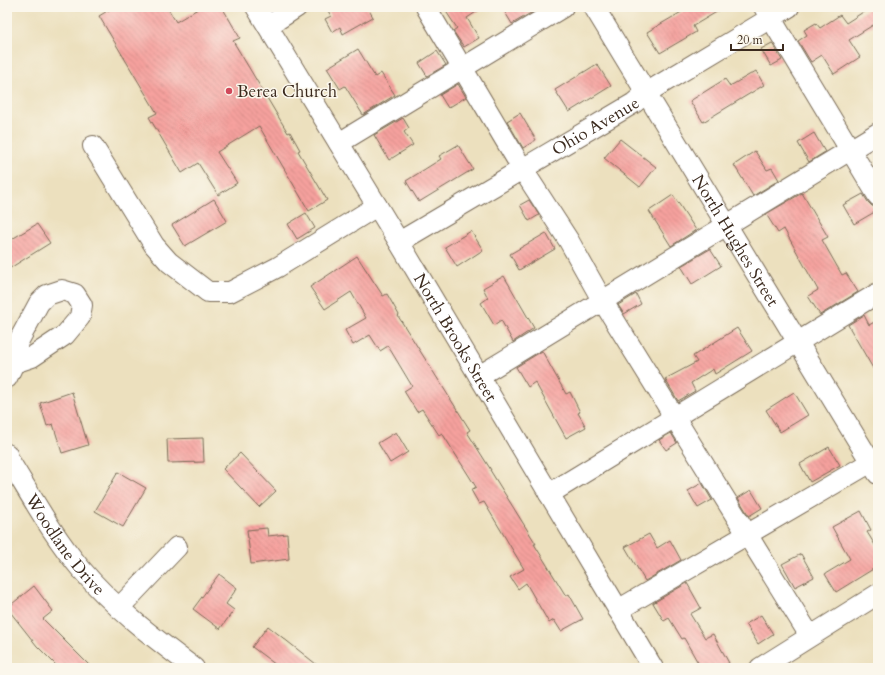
<svg xmlns="http://www.w3.org/2000/svg" width="885" height="675" font-family="Cardo,serif">
<style>
.building{fill:url(#building-back-hatch)}
.lines{fill:none;stroke-linecap:round;stroke-linejoin:round}
.minor-casing{stroke:#796a56;stroke-width:22}
.minor{stroke:#fff;stroke-width:20}
.poi-dot{fill:#d1495b;stroke:#fbf7ec;stroke-width:1.5}
.labels{text-anchor:middle;stroke-width:3;stroke-linejoin:round;paint-order:stroke}
.poi-label{font-size:17px;fill:#3b2a1e;stroke:#fbf7ec;text-anchor:start}
.street-label{font-size:17px;fill:#3b2a1e;stroke:#fbf7ec}
</style>
<defs>
<pattern id="building-back-hatch" width="6" height="6" patternUnits="userSpaceOnUse"><rect width="6" height="6" fill="#f6a19e"/><path d="M-1 5l2 2M0 0l6 6M5-1l2 2" fill="none" stroke="#c88380"/></pattern>
</defs>
<rect width="100%" height="100%" fill="#fbf7ec"/>
<filter id="ink" filterUnits="userSpaceOnUse"><feTurbulence type="fractalNoise" baseFrequency=".025" numOctaves="2"/><feDisplacementMap in="SourceGraphic" scale="8" xChannelSelector="R" yChannelSelector="G"/><feConvolveMatrix kernelMatrix="1 2 1 2 8 2 1 2 1" color-interpolation-filters="sRGB"/></filter>
<filter id="wash" filterUnits="userSpaceOnUse"><feTurbulence type="fractalNoise" baseFrequency=".012" numOctaves="4" result="noise"/><feDisplacementMap in="SourceGraphic" scale="16" xChannelSelector="R" yChannelSelector="G"/><feGaussianBlur stdDeviation="0.9" result="paint"/><feColorMatrix in="noise" values="0 0 0 0 0 0 0 0 0 0 0 0 0 0 0 0 0 1.4 0 .05"/><feComposite in="paint" operator="in"/></filter>
<g filter="url(#wash)">
<rect width="100%" height="100%" fill="#ece0be"/>
<g id="blocks">
<g class="building">
<polygon points="114,7 167,7 176,22 201,7 222,7 240,38 233,41 288,133 290,132 300,150 298,151 327,200 309,211 259,126 217,152 237,183 218,195 198,163 182,173 149,117 157,113 99,16"/>
<polygon points="326,7 367,7 373,17 343,34 340,27 332,32 325,19 331,16"/>
<polygon points="443,7 484,7 467,18 479,38 464,47 453,31 457,28"/>
<polygon points="502,7 541,7 512,24"/>
<polygon points="690,7 725,7 693,26 696,32 660,53 647,32"/>
<polygon points="871,7 878,7 878,22 849,40 860,57 834,74 822,55 811,62 798,41 807,35 804,30 816,23 820,28 840,15 846,23"/>
<polygon points="772,43 782,60 771,66 761,49"/>
<polygon points="358,49 375,77 381,73 395,95 363,115 345,86 340,89 327,68"/>
<polygon points="437,51 446,65 427,76 419,63"/>
<polygon points="597,64 611,86 569,112 555,90"/>
<polygon points="756,71 764,85 703,122 690,101 725,79 730,86"/>
<polygon points="458,84 466,97 448,108 440,95"/>
<polygon points="520,113 536,140 523,148 507,121"/>
<polygon points="403,118 409,128 404,132 413,145 389,160 374,135"/>
<polygon points="814,133 825,152 809,162 798,143"/>
<polygon points="620,139 656,167 640,187 604,158"/>
<polygon points="458,145 473,169 419,202 406,181 441,159 439,156"/>
<polygon points="755,151 767,170 772,168 779,180 753,196 734,165"/>
<polygon points="802,193 828,237 822,240 842,275 846,273 858,292 820,315 808,296 818,290 784,229 778,233 766,214"/>
<polygon points="863,194 868,202 872,206 877,207 878,210 854,224 843,205"/>
<polygon points="673,195 696,230 671,246 649,211"/>
<polygon points="214,199 227,221 185,246 172,225"/>
<polygon points="529,200 539,215 529,221 520,205"/>
<polygon points="306,213 315,228 297,239 288,224"/>
<polygon points="37,224 50,243 7,270 7,242"/>
<polygon points="471,231 483,250 457,267 445,247"/>
<polygon points="546,233 555,249 519,270 510,254"/>
<polygon points="710,249 721,266 692,284 681,266"/>
<polygon points="357,256 383,296 387,294 399,315 398,316 470,430 467,432 491,470 490,470 536,544 534,544 566,596 569,594 583,619 561,631 554,620 549,623 526,583 518,589 510,577 524,569 484,502 479,504 471,490 476,487 442,433 439,435 422,409 417,412 404,391 412,386 388,346 380,351 370,335 353,345 345,330 366,318 351,292 325,309 310,287"/>
<polygon points="504,276 534,328 513,342 501,320 494,325 481,303 488,298 483,288"/>
<polygon points="636,294 641,304 624,314 618,305"/>
<polygon points="864,315 869,325 878,320 878,377 848,325"/>
<polygon points="737,328 752,351 715,374 713,369 691,383 695,391 678,401 665,379 697,362 693,356"/>
<polygon points="542,351 566,394 570,392 580,412 578,413 586,427 566,438 535,382 528,387 516,367"/>
<polygon points="72,392 88,445 62,453 53,424 47,426 40,403"/>
<polygon points="794,392 808,415 780,432 766,410"/>
<polygon points="396,432 408,452 390,463 378,443"/>
<polygon points="671,433 677,443 666,450 659,440"/>
<polygon points="203,438 204,462 168,463 167,439"/>
<polygon points="829,447 840,465 810,482 800,464"/>
<polygon points="240,453 276,491 259,507 223,469"/>
<polygon points="118,472 146,488 123,527 95,511"/>
<polygon points="702,483 712,500 698,508 688,491"/>
<polygon points="751,490 762,508 749,516 738,498"/>
<polygon points="861,511 871,530 867,532 878,550 878,566 836,592 825,574 850,559 832,527"/>
<polygon points="267,528 268,536 287,534 289,559 251,564 247,530"/>
<polygon points="649,534 657,548 670,540 681,560 645,581 625,547"/>
<polygon points="801,554 814,577 795,587 782,564"/>
<polygon points="219,574 237,588 226,604 234,610 220,629 193,609"/>
<polygon points="687,583 701,608 690,614 705,638 713,634 729,663 719,668 701,668 684,638 682,639 669,618 664,621 653,603"/>
<polygon points="34,586 53,611 43,619 92,668 59,668 37,646 7,608"/>
<polygon points="761,615 773,634 758,644 746,624"/>
<polygon points="268,626 321,668 280,668 252,647"/>
</g>
</g>
</g>
<g filter="url(#ink)">
<use href="#blocks" fill-opacity="0" stroke="#796a56" stroke-width="1"/>
<g class="lines">
<defs>
<g id="minor">
<path id="s1" d="M256 7 399 242 653 668"/>
<polyline points="426,7 523,170 569,241 602,300 810,636"/>
<path id="s2" d="M594 7 878 474"/>
<polyline points="764,7 878,196"/>
<polyline points="268,26 297,7"/>
<polyline points="339,143 563,7"/>
<polyline points="93,146 154,245 169,262 208,292 230,292 278,267 377,206"/>
<path id="s3" d="M399 242 634 103 646 93 789 7"/>
<polyline points="479,376 878,133"/>
<polyline points="7,378 14,363 18,342 39,303 47,295 62,290 75,294 82,305 80,317 65,335 32,357 14,363"/>
<path id="s4" d="M7 454 9 460C32 497 53 536 81 569 114 608 154 638 194 668"/>
<polyline points="549,494 878,293"/>
<polyline points="119,608 177,547"/>
<polyline points="618,610 878,458"/>
<polyline points="760,668 878,594"/>
</g>
</defs>
<use href="#minor" class="minor-casing"/>
<use href="#minor" class="minor"/>
</g>
</g>
<circle class="poi-dot" cx="229" cy="91" r="4"/>
<g class="labels">
<g class="poi-label">
<text x="237" y="97">Berea Church</text>
</g>
<g class="street-label">
<text dy="6" stroke="none"><textPath href="#s3" startOffset="228">Ohio Avenue</textPath></text>
<text dy="6" stroke="none"><textPath href="#s2" startOffset="273">North Hughes Street</textPath></text>
<text dy="6" stroke="none"><textPath href="#s1" startOffset="386">North Brooks Street</textPath></text>
<text dy="6" stroke="none"><textPath href="#s4" startOffset="108">Woodlane Drive</textPath></text>
</g>
</g>
<rect width="885" height="675" fill="none" stroke="#fbf7ec" stroke-width="24"/>
<path d="M731 44v6h52v-6" fill="none" stroke="#3b2a1e" stroke-width="2"/>
<text x="737" y="44" font-size="12" fill="#3b2a1e" stroke="#fbf7ec" stroke-width="3" paint-order="stroke">20 m</text>
</svg>
